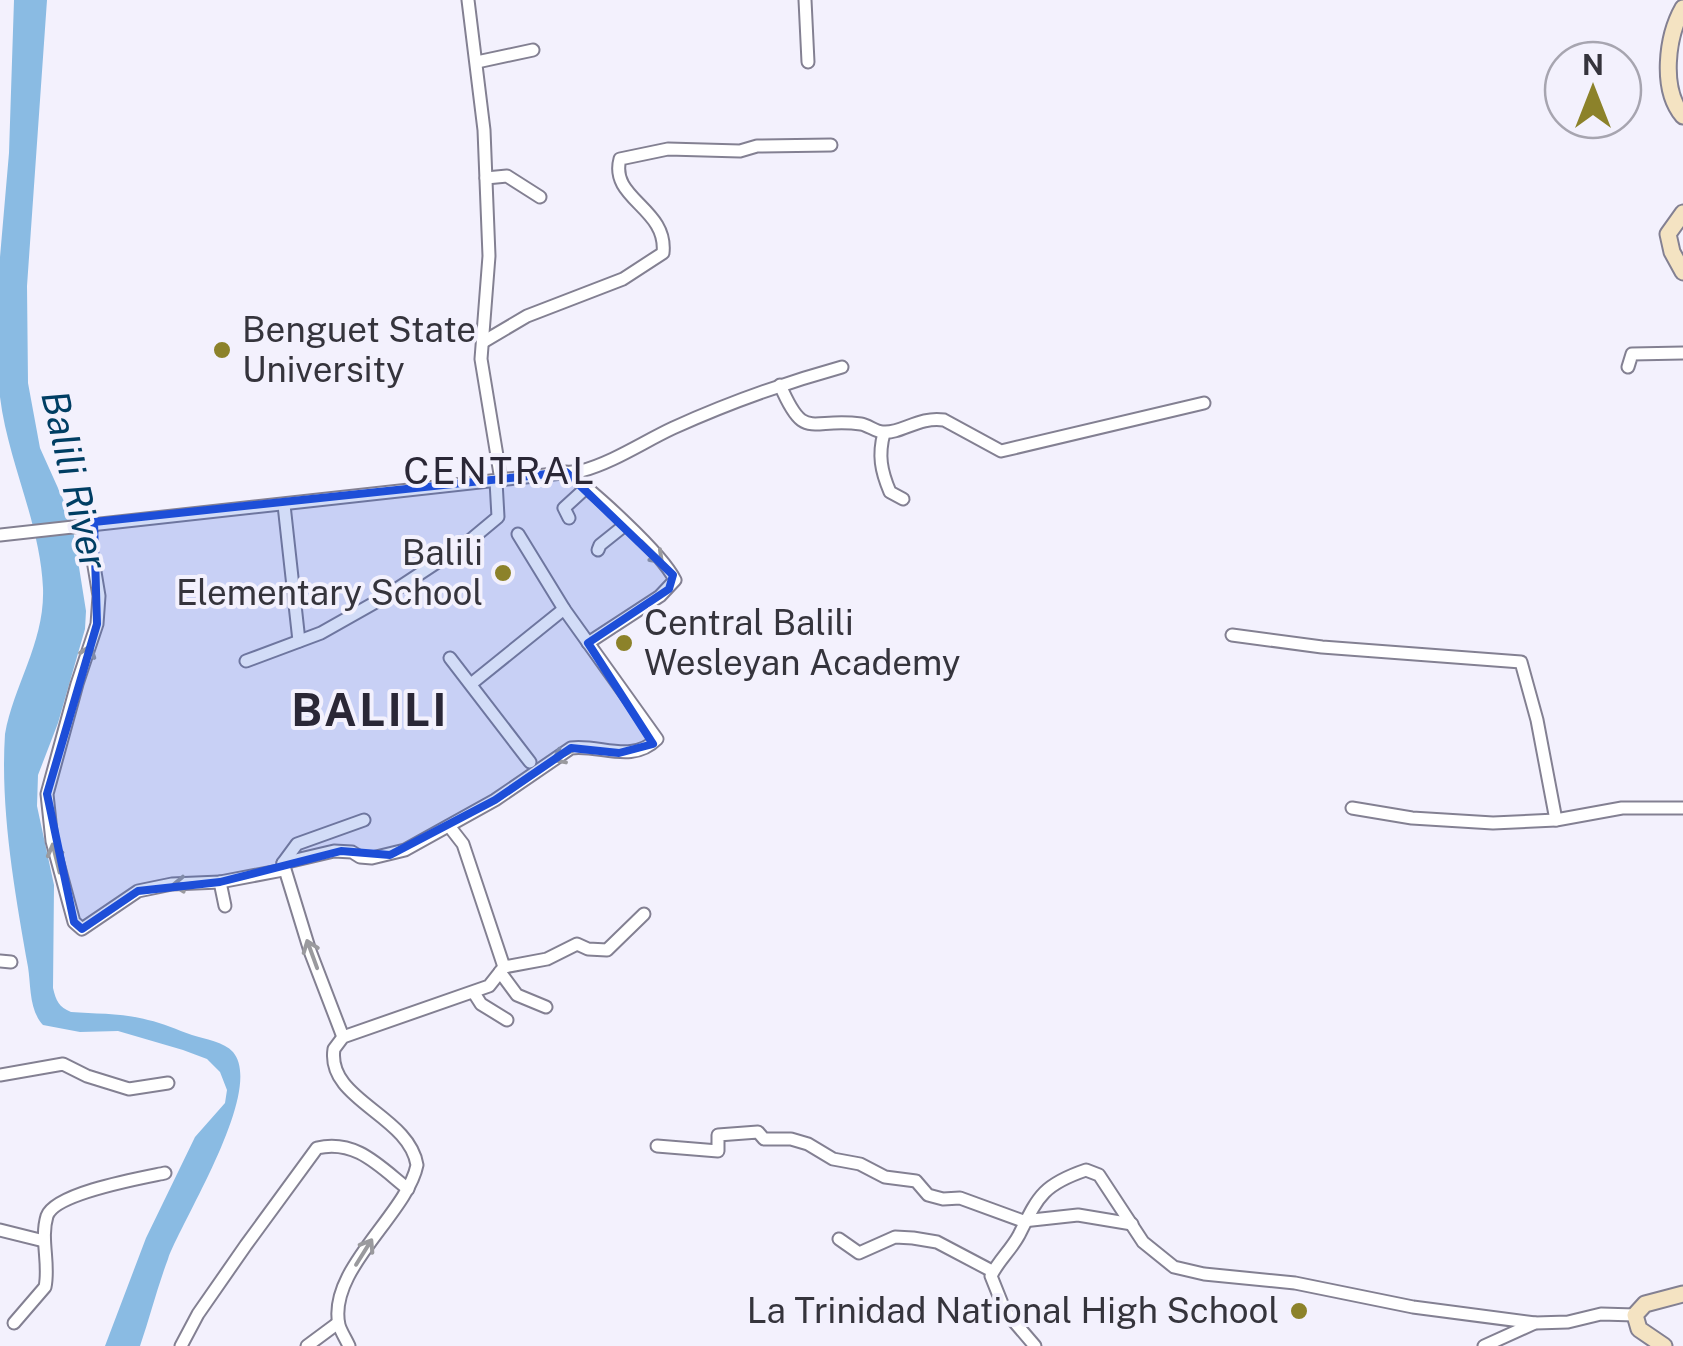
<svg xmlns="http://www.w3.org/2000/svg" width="1683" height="1346" font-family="'Public Sans',sans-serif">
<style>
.water{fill:#8abbe3}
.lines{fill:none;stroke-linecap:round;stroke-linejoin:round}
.minor-casing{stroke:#838092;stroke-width:15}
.secondary-casing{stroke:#838092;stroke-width:19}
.minor{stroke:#fff;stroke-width:11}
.secondary{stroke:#f4e3c2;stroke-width:15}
.oneway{stroke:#9a9a9e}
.marked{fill:#1d4ed8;fill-opacity:0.2;stroke:#1d4ed8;stroke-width:8;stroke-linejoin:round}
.poi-dot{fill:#8c822a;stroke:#f3f1fd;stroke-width:4}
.labels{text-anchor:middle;stroke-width:8;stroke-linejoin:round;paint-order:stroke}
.poi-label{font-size:35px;fill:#35343c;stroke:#f3f1fd;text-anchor:start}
.neighbourhood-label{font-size:38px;letter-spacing:2.5px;fill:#2a2736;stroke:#f3f1fd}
.water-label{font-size:38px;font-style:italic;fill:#003e63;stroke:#f3f1fd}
.district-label{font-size:45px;font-weight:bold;letter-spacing:2.5px;fill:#2a2736;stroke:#f3f1fd}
</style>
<rect width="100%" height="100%" fill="#f3f1fd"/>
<path class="water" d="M14 0H47L27 286 28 383 40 448 71 517 86 611 85 629 58 723 38 775 37 806 54 885 53 988C56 1001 59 1007 71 1012 96 1014 124 1013 148 1020 163 1023 177 1030 192 1035 205 1039 224 1042 233 1052 265 1090 183 1218 168 1259 157 1288 150 1317 140 1346H105L146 1238 195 1137 225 1103 227 1090 220 1072 207 1059 183 1050 118 1031 80 1032 43 1025C29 1010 31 986 28 967 15 893 0 810 5 734 14 684 45 642 43 588 40 522 8 462 0 397V257L9 153Z"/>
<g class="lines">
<defs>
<g id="minor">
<polyline points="468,0 484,130 489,256 481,359 501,480"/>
<polyline points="805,0 808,62"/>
<polyline points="477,62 533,50"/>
<polyline points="486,178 507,176 540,197"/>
<path d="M483 342 527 316 623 279 663 253C668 208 609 199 620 159L668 149 740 151 757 146 831 145"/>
<polyline points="1628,367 1632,354 1683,353"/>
<path d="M780 385C805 443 809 417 861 424 868 425 876 432 883 432 901 434 919 416 944 420L1001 451 1204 403"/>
<path d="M884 433C878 455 881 471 890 492L903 499"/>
<path d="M566 472C593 491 661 552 675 580L660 596 588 643"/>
<polyline points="284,505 299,641"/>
<polyline points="569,518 564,508 587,487"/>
<polyline points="94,522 89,536 99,596 97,624 77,684 47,794 52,841 74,922 82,929 138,891 172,884 220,882 283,870"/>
<path d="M0 535 581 471C614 462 643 442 673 428 728 403 784 383 842 367"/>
<polyline points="598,550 600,545 625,525"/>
<polyline points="1232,635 1322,647 1521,662 1537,720 1556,820"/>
<polyline points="450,658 530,762"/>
<polyline points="246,661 321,633 383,598 468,542 498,517 496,481"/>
<polyline points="471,684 564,609"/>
<polyline points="1352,808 1412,818 1493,823 1556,820 1622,808 1683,808"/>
<polyline points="449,826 463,844 504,967"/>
<path d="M283 863 334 851 352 852 360 857 372 858 405 850 495 800 571 748C600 744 632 764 657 739L564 609 518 534"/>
<polyline points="220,882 225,906"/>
<polyline points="0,961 11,962"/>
<polyline points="500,972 517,995 546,1007"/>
<polyline points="474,993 481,1004 507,1020"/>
<polyline points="343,1037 310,951 283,863 297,844 364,820"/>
<polyline points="0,1075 63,1064 87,1076 129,1089 168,1083"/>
<polyline points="657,1146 718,1151 718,1135 758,1132 764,1139 791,1139 808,1144 833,1159 860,1164 885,1177 916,1181 928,1195 943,1199 960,1198 1023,1221 1078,1215 1132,1224"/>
<polyline points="0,1230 44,1241"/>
<polyline points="839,1239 859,1253 895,1237 913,1238 937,1242 992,1271"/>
<path d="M14 1323 45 1287C50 1264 40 1239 47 1216 55 1193 141 1178 165 1173"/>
<path d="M181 1346 198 1314 246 1245 317 1148C356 1139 379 1166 408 1189"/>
<polyline points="307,1346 338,1323"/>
<path d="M349 1346C346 1339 341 1332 339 1325 327 1270 407 1214 417 1165 409 1115 326 1100 334 1049L343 1037 489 986 504 967 547 959 577 944 588 949 607 950 644 914"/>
<path d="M1035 1346 1005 1311 991 1276C998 1261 1011 1250 1019 1235 1038 1197 1042 1185 1086 1170L1099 1175 1143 1242 1174 1267 1204 1274 1295 1283 1413 1307 1535 1323"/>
<polyline points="1484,1346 1535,1323 1568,1322 1601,1314 1635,1315"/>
</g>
<g id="secondary">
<path d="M1683 8C1667 36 1660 89 1683 116"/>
<polyline points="1683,213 1668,234 1672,252 1683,272"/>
<polyline points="1664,1346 1639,1329 1635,1315 1645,1304 1683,1294"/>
</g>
</defs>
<use href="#minor" class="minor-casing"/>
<use href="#secondary" class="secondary-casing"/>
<use href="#minor" class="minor"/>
<use href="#secondary" class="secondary"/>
</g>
<defs><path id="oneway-shaft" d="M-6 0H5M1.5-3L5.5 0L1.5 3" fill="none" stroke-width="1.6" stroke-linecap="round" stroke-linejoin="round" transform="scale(2.5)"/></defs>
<g class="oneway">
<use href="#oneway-shaft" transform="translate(652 552) rotate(45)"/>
<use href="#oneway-shaft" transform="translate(86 659) rotate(-71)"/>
<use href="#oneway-shaft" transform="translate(566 754) rotate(154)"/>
<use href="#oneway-shaft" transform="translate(56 858) rotate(-104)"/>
<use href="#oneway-shaft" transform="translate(187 884) rotate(177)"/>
<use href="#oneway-shaft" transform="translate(312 954) rotate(-110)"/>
<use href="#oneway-shaft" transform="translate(364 1252) rotate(-58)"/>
</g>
<path class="marked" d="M566 472 673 575 669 589 588 643 653 744 619 753 571 748 495 800 390 855 341 851 220 882 138 891 82 929 74 922 47 794 97 624 94 522Z"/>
<g class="poi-dot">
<circle cx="222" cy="350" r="10"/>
<circle cx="503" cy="573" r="10"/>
<circle cx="624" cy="643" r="10"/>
<circle cx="1299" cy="1311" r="10"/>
</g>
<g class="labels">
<g class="poi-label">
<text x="242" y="342">Benguet State<tspan x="242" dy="40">University</tspan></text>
<text x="483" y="565" text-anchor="end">Balili<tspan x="483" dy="40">Elementary School</tspan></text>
<text x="644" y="635">Central Balili<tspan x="644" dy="40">Wesleyan Academy</tspan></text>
<text x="1279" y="1323" text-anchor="end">La Trinidad National High School</text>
</g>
<g class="neighbourhood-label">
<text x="500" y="484">CENTRAL</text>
</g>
<g class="water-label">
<text transform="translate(74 480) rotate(77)" y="13">Balili River</text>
</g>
<g class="district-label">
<text x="370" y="726">BALILI</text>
</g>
</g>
<g transform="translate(1593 90)"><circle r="48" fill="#f3f1fd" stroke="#a7a5b0" stroke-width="2.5"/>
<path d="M0-8L18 38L0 25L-18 38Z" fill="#8c822a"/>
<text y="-15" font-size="28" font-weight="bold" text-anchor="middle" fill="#35343c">N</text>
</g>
</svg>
